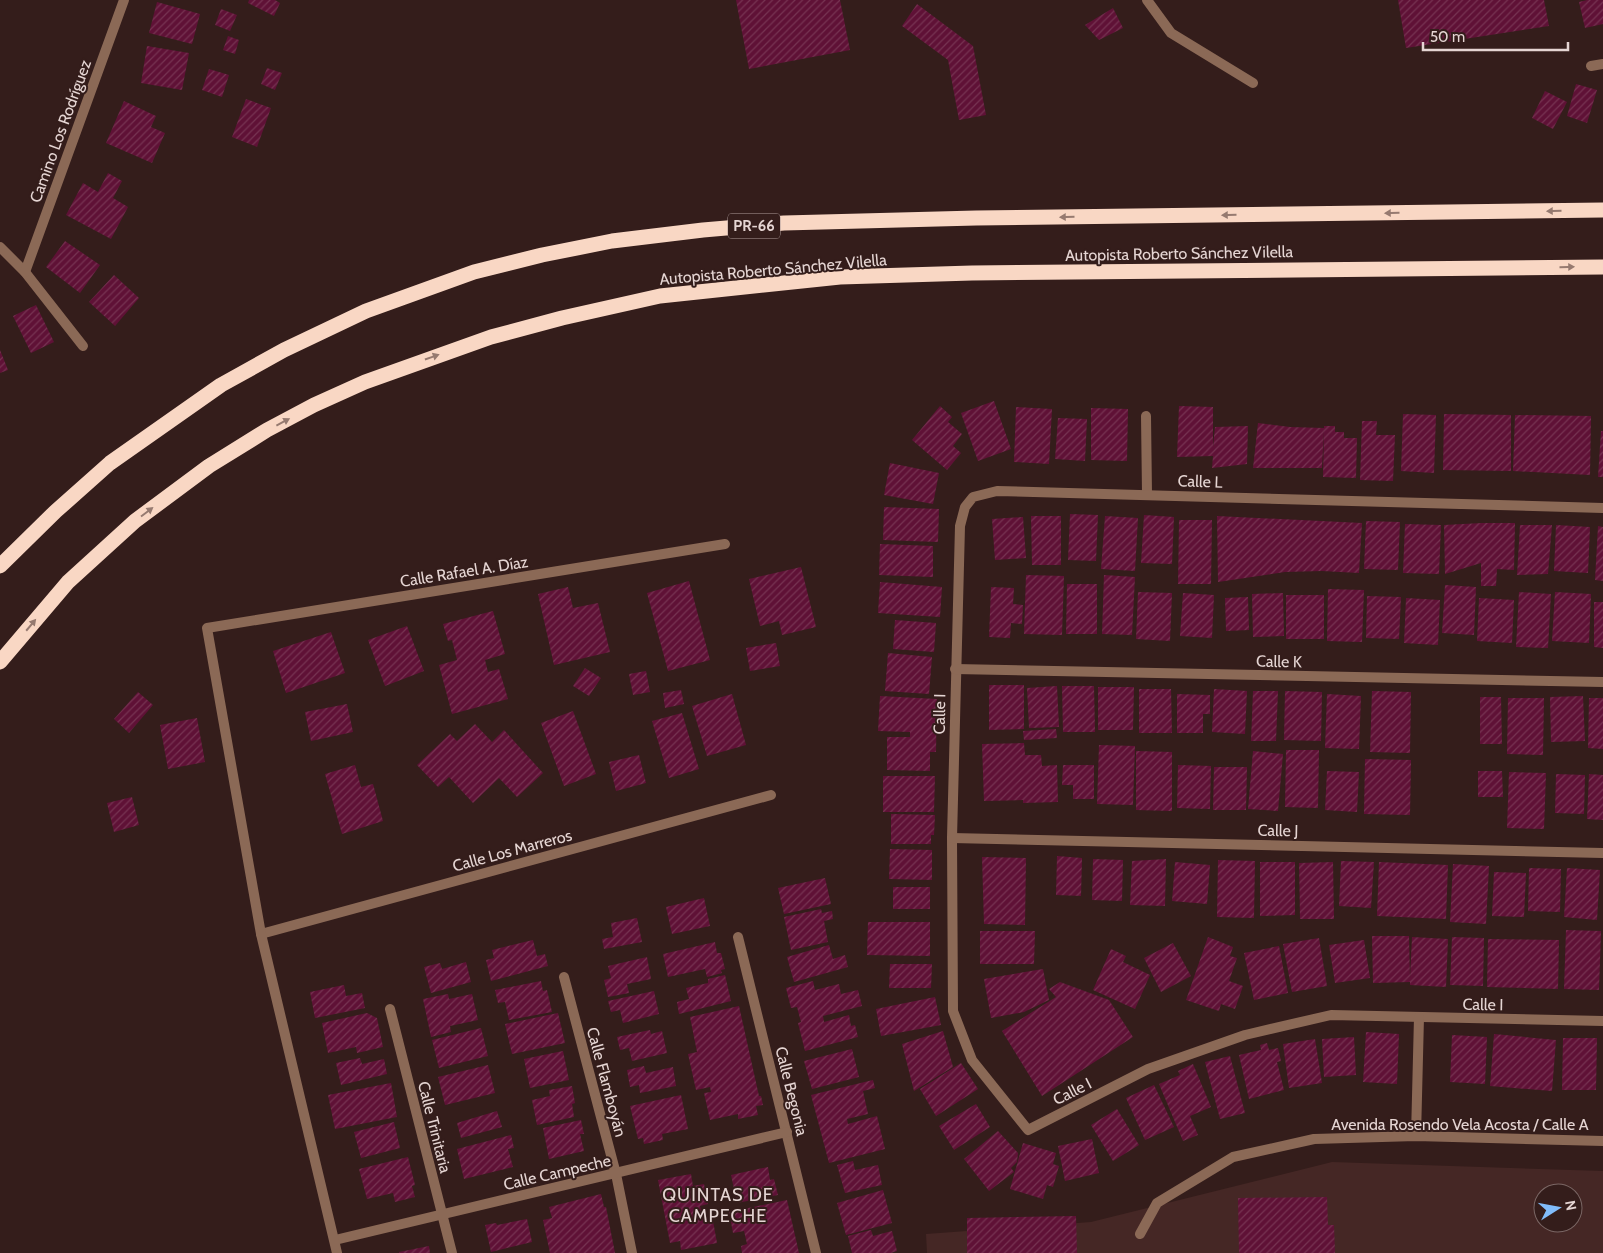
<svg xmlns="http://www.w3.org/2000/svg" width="1603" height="1253" font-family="Cabin,sans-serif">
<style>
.built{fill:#452725;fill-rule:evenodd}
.building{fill:url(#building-hatch)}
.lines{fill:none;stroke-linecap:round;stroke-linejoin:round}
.street{stroke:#8b6956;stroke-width:10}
.highway{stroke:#f9d7c4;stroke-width:15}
.oneway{fill:#967a70}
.labels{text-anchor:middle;stroke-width:4;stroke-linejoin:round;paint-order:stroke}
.shield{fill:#341d1b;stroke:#b09e9c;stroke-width:1}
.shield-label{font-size:15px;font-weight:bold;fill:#e5d5d3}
.street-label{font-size:16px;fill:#e5d5d3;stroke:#341d1b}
.neighbourhood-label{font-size:18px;letter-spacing:1px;fill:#e5d5d3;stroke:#341d1b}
</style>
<defs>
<pattern id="building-hatch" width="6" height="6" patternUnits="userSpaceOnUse" patternTransform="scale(1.25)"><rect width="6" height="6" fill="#5f1136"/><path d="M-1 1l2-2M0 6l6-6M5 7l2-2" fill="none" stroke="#763352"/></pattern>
</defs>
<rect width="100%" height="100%" fill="#341d1b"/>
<path class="built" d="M1332 1162 1603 1171V1253H927L926 1234 1091 1222ZM1543 1193H1573V1223H1543Z"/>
<g class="building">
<polygon points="249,0 275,0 280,3 274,16 248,3"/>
<polygon points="736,0 840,0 850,50 749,69"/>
<polygon points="1398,0 1544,0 1549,26 1406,48"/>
<polygon points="1587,0 1603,0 1603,24 1585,28 1579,2"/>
<polygon points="157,2 200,14 192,44 149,33"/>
<polygon points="917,4 973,46 986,115 959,120 948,60 902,26"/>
<polygon points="1113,8 1123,28 1099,40 1085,25"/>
<polygon points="221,9 237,15 230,31 215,25"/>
<polygon points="228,36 239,40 235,54 223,50"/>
<polygon points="147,46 189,53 182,90 141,83"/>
<polygon points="267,68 282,73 275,90 261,84"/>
<polygon points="209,69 229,75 222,97 202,90"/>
<polygon points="1576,84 1597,90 1587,123 1567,116"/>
<polygon points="1545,91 1567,102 1553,129 1532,118"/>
<polygon points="246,99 271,108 257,147 232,137"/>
<polygon points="124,101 156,116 151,127 165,133 152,163 106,143"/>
<polygon points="108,173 122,181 113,198 128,207 111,239 66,215 83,183 98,192"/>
<polygon points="65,241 100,265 80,293 46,267"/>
<polygon points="114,275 139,298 115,326 89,302"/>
<polygon points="36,305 54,342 31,353 13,316"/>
<polygon points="0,350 8,370 0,373"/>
<polygon points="994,401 1011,449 978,461 961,413"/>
<polygon points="940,406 952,417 948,422 962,434 953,446 961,453 947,470 912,440"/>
<polygon points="1179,406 1213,407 1213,447 1215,427 1248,426 1247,464 1212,468 1213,456 1177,457"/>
<polygon points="1016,407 1052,409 1049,464 1014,462"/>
<polygon points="1091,408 1128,409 1127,461 1091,460"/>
<polygon points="1403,414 1436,415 1434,473 1401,471"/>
<polygon points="1444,414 1511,415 1511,471 1443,470"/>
<polygon points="1515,415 1591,416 1590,475 1513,471"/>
<polygon points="1058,418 1087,419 1085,461 1055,459"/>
<polygon points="1362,421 1377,421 1376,435 1395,435 1393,481 1360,480"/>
<polygon points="1258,423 1290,427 1324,428 1324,426 1335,426 1335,432 1344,432 1344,438 1357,438 1356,478 1323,477 1324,430 1322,468 1253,468"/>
<polygon points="1601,431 1603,431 1603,477 1598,477"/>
<polygon points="890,463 939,473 933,504 884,495"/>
<polygon points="884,507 939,509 938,542 883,540"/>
<polygon points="1070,514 1098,515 1096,561 1068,560"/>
<polygon points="1144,515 1174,517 1172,564 1141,563"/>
<polygon points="1031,516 1061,516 1061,565 1032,565"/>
<polygon points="1105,516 1138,518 1135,571 1101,569"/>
<polygon points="1217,516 1362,523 1359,573 1322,571 1285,572 1218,582"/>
<polygon points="1023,517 1026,558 995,560 992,519"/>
<polygon points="1179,520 1212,520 1211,584 1178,584"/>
<polygon points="1366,521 1400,522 1398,570 1364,569"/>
<polygon points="1482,523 1515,523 1514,570 1497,569 1496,586 1481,586 1481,563 1445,574 1444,525"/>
<polygon points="1405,524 1441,525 1439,574 1403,573"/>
<polygon points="1520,525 1552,525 1548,574 1517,575"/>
<polygon points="1556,525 1590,527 1588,573 1554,571"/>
<polygon points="1598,526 1603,527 1603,581 1595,580"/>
<polygon points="880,544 933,546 933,577 879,575"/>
<polygon points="801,567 816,627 782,635 779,621 760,626 749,579"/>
<polygon points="1026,575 1064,576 1062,635 1024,634"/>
<polygon points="1104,575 1135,577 1132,635 1102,634"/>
<polygon points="689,581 710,660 668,671 647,593"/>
<polygon points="880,582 942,587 940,617 878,613"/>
<polygon points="1067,584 1097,584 1097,634 1066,634"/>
<polygon points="1445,585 1476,587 1474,635 1442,633"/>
<polygon points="568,587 573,608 598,603 610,652 554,665 538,594"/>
<polygon points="991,587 1014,588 1013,604 1023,605 1022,624 1011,623 1010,638 989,637"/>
<polygon points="1328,589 1364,590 1362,642 1327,641"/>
<polygon points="1138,592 1172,593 1170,641 1136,639"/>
<polygon points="1519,592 1551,594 1548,648 1516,647"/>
<polygon points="1555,592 1591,594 1589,643 1552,641"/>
<polygon points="1183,593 1214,595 1212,638 1180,636"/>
<polygon points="1283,593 1284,636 1253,637 1252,594"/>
<rect x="1286" y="595" width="38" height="44"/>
<polygon points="1367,596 1401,597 1399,639 1366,638"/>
<polygon points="1248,597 1249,630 1226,631 1225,598"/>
<polygon points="1406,598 1440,600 1438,645 1404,643"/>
<polygon points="1479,598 1514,600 1512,643 1477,641"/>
<polygon points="1594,602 1603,602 1603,648 1594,647"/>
<polygon points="493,611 505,654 485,660 488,672 499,669 508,699 452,714 439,665 457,660 452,640 448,641 443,624"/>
<polygon points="895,620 936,623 934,652 893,649"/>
<polygon points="407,626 424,671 385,686 368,640"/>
<polygon points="331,632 345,673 286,693 273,651"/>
<polygon points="776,643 780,666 750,671 746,648"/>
<polygon points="888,653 932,657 929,694 885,691"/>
<polygon points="585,668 601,678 589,696 573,686"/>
<polygon points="646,671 650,692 633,695 629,674"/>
<polygon points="989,685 1024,685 1024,729 989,730"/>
<polygon points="1057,686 1059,727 1029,728 1027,688"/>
<polygon points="1062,686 1094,686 1095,732 1063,732"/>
<polygon points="1098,687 1134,687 1133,730 1098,730"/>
<polygon points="1139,689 1171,689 1172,733 1139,733"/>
<polygon points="1214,689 1247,691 1245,734 1212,732"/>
<polygon points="681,690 684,704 665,708 663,693"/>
<polygon points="1253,691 1278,691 1276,741 1251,741"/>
<polygon points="1285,691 1322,692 1321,741 1284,740"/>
<polygon points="1372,691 1411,692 1410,753 1370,752"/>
<polygon points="138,692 153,705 129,733 114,719"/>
<polygon points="732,694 746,745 707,756 692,706"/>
<polygon points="1177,694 1210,695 1210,714 1203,714 1203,733 1177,733"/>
<polygon points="1327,694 1361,696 1359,749 1325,748"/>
<polygon points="880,696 937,699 936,752 930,752 930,771 887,770 887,737 910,737 910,732 878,731"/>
<polygon points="1583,696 1585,741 1551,742 1550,697"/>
<polygon points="1480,697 1501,697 1502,744 1480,744"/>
<polygon points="1508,698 1544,698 1543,755 1507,754"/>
<polygon points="1589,698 1603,698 1603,749 1588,748"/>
<polygon points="347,704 353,732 311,741 305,712"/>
<polygon points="573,711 596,774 564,786 541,723"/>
<polygon points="682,713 699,769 669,778 652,721"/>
<polygon points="197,718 205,762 168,769 160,725"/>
<polygon points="475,724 492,742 504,730 543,773 517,797 499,778 473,803 449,777 438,787 417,765 450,734 457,741"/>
<polygon points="1056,729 1057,738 1024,740 1023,731"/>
<polygon points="1024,743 1025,755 1041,755 1042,766 1057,765 1058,802 1023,803 1023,800 984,801 982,744"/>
<polygon points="1099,745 1135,746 1133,805 1097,804"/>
<polygon points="1286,750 1319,750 1318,808 1285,807"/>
<polygon points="1136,751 1172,752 1172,811 1136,810"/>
<polygon points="1253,751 1283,754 1278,811 1248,809"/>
<polygon points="639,755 646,783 616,791 609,762"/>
<polygon points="1365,759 1411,760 1410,815 1364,814"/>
<polygon points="355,765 361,787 373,784 383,821 342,834 325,774"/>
<polygon points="1063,765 1094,765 1094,799 1073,799 1073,785 1062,785"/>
<polygon points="1178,765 1211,766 1210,809 1177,808"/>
<polygon points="1214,767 1247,767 1246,810 1213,810"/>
<polygon points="1327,771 1359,772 1357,812 1325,810"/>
<polygon points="1478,771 1502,771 1503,797 1478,797"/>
<polygon points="1509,772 1546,773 1544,829 1507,828"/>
<polygon points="1556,774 1585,775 1584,814 1555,813"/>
<polygon points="1589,774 1603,775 1603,820 1587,819"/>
<polygon points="883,776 935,776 934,812 883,812"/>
<polygon points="132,797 139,825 114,832 107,803"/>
<polygon points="891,814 935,815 934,835 931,835 931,844 891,844"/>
<polygon points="890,849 932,850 932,880 889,879"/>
<polygon points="1057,856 1082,858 1081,896 1056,895"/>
<polygon points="982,857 1026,858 1025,925 984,924"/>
<polygon points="1093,859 1123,860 1122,901 1092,900"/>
<polygon points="1166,859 1165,906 1130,905 1132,861"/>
<polygon points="1218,860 1255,861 1254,918 1217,917"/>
<polygon points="1341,861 1374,862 1371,908 1339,906"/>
<polygon points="1175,862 1210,865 1207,904 1172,901"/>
<polygon points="1260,862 1295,862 1295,915 1260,916"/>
<polygon points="1333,862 1334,919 1300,919 1299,863"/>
<polygon points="1379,862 1448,865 1446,919 1377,916"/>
<polygon points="1453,864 1489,866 1486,924 1450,922"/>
<polygon points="1529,868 1561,869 1560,912 1528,911"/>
<polygon points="1567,868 1600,870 1597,920 1564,917"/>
<polygon points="1494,872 1526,873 1524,917 1492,916"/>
<polygon points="825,878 831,904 784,914 778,888"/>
<rect x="893" y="887" width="37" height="22"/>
<polygon points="704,898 710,926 672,934 666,907"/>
<polygon points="821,909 822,913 832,911 833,919 824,921 828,942 791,950 784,917"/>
<polygon points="637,918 642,942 604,949 602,939 613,937 611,923"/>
<polygon points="868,922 930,922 930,956 867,955"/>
<polygon points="1566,930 1601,931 1599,990 1564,989"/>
<polygon points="980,931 1035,931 1034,964 980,964"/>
<polygon points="1372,936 1409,936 1410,978 1412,937 1448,939 1446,987 1410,985 1410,982 1373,983"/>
<polygon points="1208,937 1233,947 1230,956 1237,958 1229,981 1243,986 1235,1009 1221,1004 1219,1011 1186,1000"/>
<polygon points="1452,937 1484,938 1483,986 1450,985"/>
<polygon points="1319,938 1327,986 1292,992 1283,944"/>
<polygon points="1488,939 1559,940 1558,989 1487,987"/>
<polygon points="533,940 537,956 545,954 548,966 491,981 486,960 494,958 492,950"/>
<polygon points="1364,940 1370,978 1335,983 1329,945"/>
<polygon points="715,942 717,953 721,953 725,969 721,970 722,973 707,977 705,969 668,977 663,954"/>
<polygon points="1173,943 1191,976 1161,992 1144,958"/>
<polygon points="829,945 833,959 845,955 848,967 794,982 787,957"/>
<polygon points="1279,946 1288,993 1254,1000 1244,953"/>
<polygon points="1111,949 1126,956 1123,962 1150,975 1135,1009 1093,990"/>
<polygon points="647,957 651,979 627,984 629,993 608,997 604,980 611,978 608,966"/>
<polygon points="466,962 471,982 431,993 424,967 440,963 442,969"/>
<polygon points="890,964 932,964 931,988 889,988"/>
<polygon points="1043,969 1049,1000 1024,1012 991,1018 984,979"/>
<polygon points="725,975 731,1001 679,1014 677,1002 689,999 686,988 708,983 708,979"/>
<polygon points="541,981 543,991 547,990 552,1012 509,1020 505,1002 498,1003 495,990"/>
<polygon points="813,981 815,990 839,984 841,994 858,990 862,1006 823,1016 824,1022 849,1015 851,1026 855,1025 858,1037 805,1051 798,1023 801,1022 797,1007 791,1008 786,988"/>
<polygon points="1060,982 1109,1000 1133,1037 1042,1096 1002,1031 1056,997 1049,989"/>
<polygon points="344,985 346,996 362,993 365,1008 315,1018 310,992"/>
<polygon points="654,991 659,1014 623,1023 620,1010 611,1012 608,1001"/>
<polygon points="448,994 449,999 472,994 478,1020 450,1026 451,1032 431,1037 423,999"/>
<polygon points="935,997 941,1025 881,1036 876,1009"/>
<polygon points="739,1006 759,1096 761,1096 763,1105 756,1106 758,1115 738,1119 738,1114 710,1120 704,1093 711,1092 710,1087 696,1090 688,1054 697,1052 690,1017"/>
<polygon points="367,1013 377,1018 383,1047 357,1053 356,1047 328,1053 322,1023"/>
<polygon points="558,1013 565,1043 512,1054 505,1024"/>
<polygon points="481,1028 488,1056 439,1068 432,1040"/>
<polygon points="650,1030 651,1034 662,1031 667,1053 632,1061 629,1048 620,1050 617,1037"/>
<polygon points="943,1031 953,1067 914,1091 902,1044"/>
<polygon points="1366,1032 1399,1034 1397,1084 1363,1082"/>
<polygon points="1494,1034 1556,1040 1552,1091 1490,1086"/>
<polygon points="1452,1035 1487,1037 1485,1084 1450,1082"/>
<polygon points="1354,1037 1356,1075 1324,1077 1322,1039"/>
<polygon points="1563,1038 1597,1038 1596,1090 1562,1090"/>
<polygon points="1315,1039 1322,1083 1289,1088 1283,1044"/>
<polygon points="1267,1043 1269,1050 1278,1048 1281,1061 1277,1062 1284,1090 1249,1099 1239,1055 1261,1050 1260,1045"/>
<polygon points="852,1049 859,1077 812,1089 804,1061"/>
<polygon points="563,1051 569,1080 530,1088 524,1059"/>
<polygon points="1230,1056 1245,1113 1220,1119 1205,1062"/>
<polygon points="360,1058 362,1064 384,1059 387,1074 341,1085 336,1063"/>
<polygon points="961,1063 978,1089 936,1116 920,1089"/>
<polygon points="1193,1064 1211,1107 1190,1116 1198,1135 1183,1141 1159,1084 1180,1075 1178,1071"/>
<polygon points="488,1065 495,1093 445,1105 438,1077"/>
<polygon points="644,1066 646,1073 673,1067 676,1086 640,1093 639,1085 630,1087 627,1070"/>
<polygon points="873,1080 875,1088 863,1091 868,1114 847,1119 848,1124 877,1116 885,1149 829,1163 811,1095"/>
<polygon points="391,1083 397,1117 335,1129 328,1095"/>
<polygon points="1154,1085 1174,1127 1145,1140 1126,1098"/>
<polygon points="572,1086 575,1103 572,1104 574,1117 537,1125 532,1100 550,1096 549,1090"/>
<polygon points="681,1095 688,1129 662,1134 663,1140 644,1144 643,1138 638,1139 630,1106"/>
<polygon points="976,1104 990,1127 954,1150 939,1126"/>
<polygon points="1117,1109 1139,1145 1113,1161 1091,1125"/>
<polygon points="497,1111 502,1127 461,1138 457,1123"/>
<polygon points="581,1120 584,1134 580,1134 584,1151 549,1159 543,1128"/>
<polygon points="394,1122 400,1148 361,1158 354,1132"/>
<polygon points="998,1131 1018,1153 1017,1162 1011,1168 1014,1172 989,1191 964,1159"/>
<polygon points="511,1135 514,1148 508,1149 513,1167 464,1179 457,1149"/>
<polygon points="1092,1139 1099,1173 1065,1181 1058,1146"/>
<polygon points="1023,1143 1056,1153 1053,1164 1059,1166 1053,1187 1047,1185 1043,1199 1010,1189"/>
<polygon points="408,1157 415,1185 412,1186 415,1197 395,1202 393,1193 367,1199 359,1169"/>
<polygon points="853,1161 855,1170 878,1165 882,1185 845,1193 837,1165"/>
<polygon points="768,1167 770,1180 774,1179 778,1195 737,1203 731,1175"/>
<polygon points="691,1174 693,1186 704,1184 708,1204 700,1206 704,1222 713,1221 717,1243 681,1250 680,1241 670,1243 658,1180"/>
<polygon points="883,1190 892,1223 846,1235 837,1203"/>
<polygon points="601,1194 604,1207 606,1207 615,1253 550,1253 543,1220 552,1218 549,1207"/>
<polygon points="1327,1197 1328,1225 1334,1225 1335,1253 1239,1253 1238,1198"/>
<polygon points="787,1200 799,1253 742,1253 741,1246 747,1244 744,1231 733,1233 729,1212"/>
<polygon points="1076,1216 1077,1253 967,1253 967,1218"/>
<polygon points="527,1219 532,1242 491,1252 485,1225 496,1223 497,1225"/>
<polygon points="871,1230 873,1236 892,1231 897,1251 891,1253 852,1253 848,1236"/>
<polygon points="429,1246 430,1253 399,1253 399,1252"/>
</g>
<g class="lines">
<g class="street">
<polyline points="1147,0 1171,33 1253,83"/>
<polyline points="1591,66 1603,64"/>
<polyline points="0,247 25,272 83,346"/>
<polyline points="25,272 124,0"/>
<polyline points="1146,416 1147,494"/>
<polyline points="1603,508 997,491 973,497 965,507 960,526 952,838 953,1011 972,1060 1028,1130 1148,1069 1245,1035 1331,1015 1603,1021"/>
<polyline points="955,669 1603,682"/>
<polyline points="952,838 1603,853"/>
<polyline points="261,934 771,795"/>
<polyline points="738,937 816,1253"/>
<polyline points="564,977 616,1174 632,1253"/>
<polyline points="390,1009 452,1253"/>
<polyline points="1416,1136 1419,1017"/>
<polyline points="1140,1234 1157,1203 1233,1157 1314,1139 1416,1136 1603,1141"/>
<polyline points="335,1240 787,1132"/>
<polyline points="337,1253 261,934 207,628 725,544"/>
</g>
<g class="highway">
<polyline points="0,566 56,511 110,463 221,385 284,350 366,311 474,272 542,255 612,241 703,230 784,223 976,218 1603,210"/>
<polyline points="0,662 68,582 135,521 209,466 267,430 314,405 365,382 491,337 562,318 660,296 840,277 972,273 1603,267"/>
</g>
</g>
<defs><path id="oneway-solid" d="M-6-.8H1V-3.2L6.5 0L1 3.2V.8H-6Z" transform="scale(1.25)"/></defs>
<g class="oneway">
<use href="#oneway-solid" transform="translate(1554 211) rotate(179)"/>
<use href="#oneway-solid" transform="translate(1392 213) rotate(179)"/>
<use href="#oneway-solid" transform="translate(1229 215) rotate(179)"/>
<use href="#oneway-solid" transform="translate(1067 217) rotate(179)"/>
<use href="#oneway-solid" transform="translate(1567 267) rotate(-1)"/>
<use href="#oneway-solid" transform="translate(432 357) rotate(-19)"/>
<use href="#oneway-solid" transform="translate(283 422) rotate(-28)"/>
<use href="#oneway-solid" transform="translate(147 512) rotate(-37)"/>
<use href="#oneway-solid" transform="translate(31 625) rotate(-50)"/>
</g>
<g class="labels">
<rect class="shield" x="728" y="213.5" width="52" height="25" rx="4"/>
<g class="shield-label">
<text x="754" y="231">PR-66</text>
</g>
<g class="street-label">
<text transform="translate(60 131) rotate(-70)" y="6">Camino Los Rodríguez</text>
<text transform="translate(1179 253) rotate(-1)" y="6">Autopista Roberto Sánchez Vilella</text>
<text transform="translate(773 269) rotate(-5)" y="6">Autopista Roberto Sánchez Vilella</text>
<text transform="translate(1200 481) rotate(2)" y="6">Calle L</text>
<text transform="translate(464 571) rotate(-9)" y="6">Calle Rafael A. Díaz</text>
<text transform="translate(1279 661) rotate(1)" y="6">Calle K</text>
<text transform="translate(939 714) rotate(-89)" y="6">Calle I</text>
<text transform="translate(1278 830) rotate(1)" y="6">Calle J</text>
<text transform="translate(512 850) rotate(-15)" y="6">Calle Los Marreros</text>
<text transform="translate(1483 1004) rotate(1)" y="6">Calle I</text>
<text transform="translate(607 1082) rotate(75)" y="6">Calle Flamboyán</text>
<text transform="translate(792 1091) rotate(76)" y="6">Calle Begonia</text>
<text transform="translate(1072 1091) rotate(-27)" y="6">Calle I</text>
<text x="1460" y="1130">Avenida Rosendo Vela Acosta / Calle A</text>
<text transform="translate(435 1127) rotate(76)" y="6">Calle Trinitaria</text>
<text transform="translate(557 1172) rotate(-13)" y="6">Calle Campeche</text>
</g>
<g class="neighbourhood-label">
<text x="718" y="1201">QUINTAS DE<tspan x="718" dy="21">CAMPECHE</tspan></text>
</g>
</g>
<g transform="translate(1558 1208) rotate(79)"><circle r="24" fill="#341d1b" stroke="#7b6765"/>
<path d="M0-4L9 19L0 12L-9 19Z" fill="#81bcfa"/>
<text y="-8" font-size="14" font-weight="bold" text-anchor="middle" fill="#e5d5d3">N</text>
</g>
<path d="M1423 42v8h145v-8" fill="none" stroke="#e5d5d3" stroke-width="2.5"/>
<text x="1430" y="42" font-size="15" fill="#e5d5d3" stroke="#341d1b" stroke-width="4" paint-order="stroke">50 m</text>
</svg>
